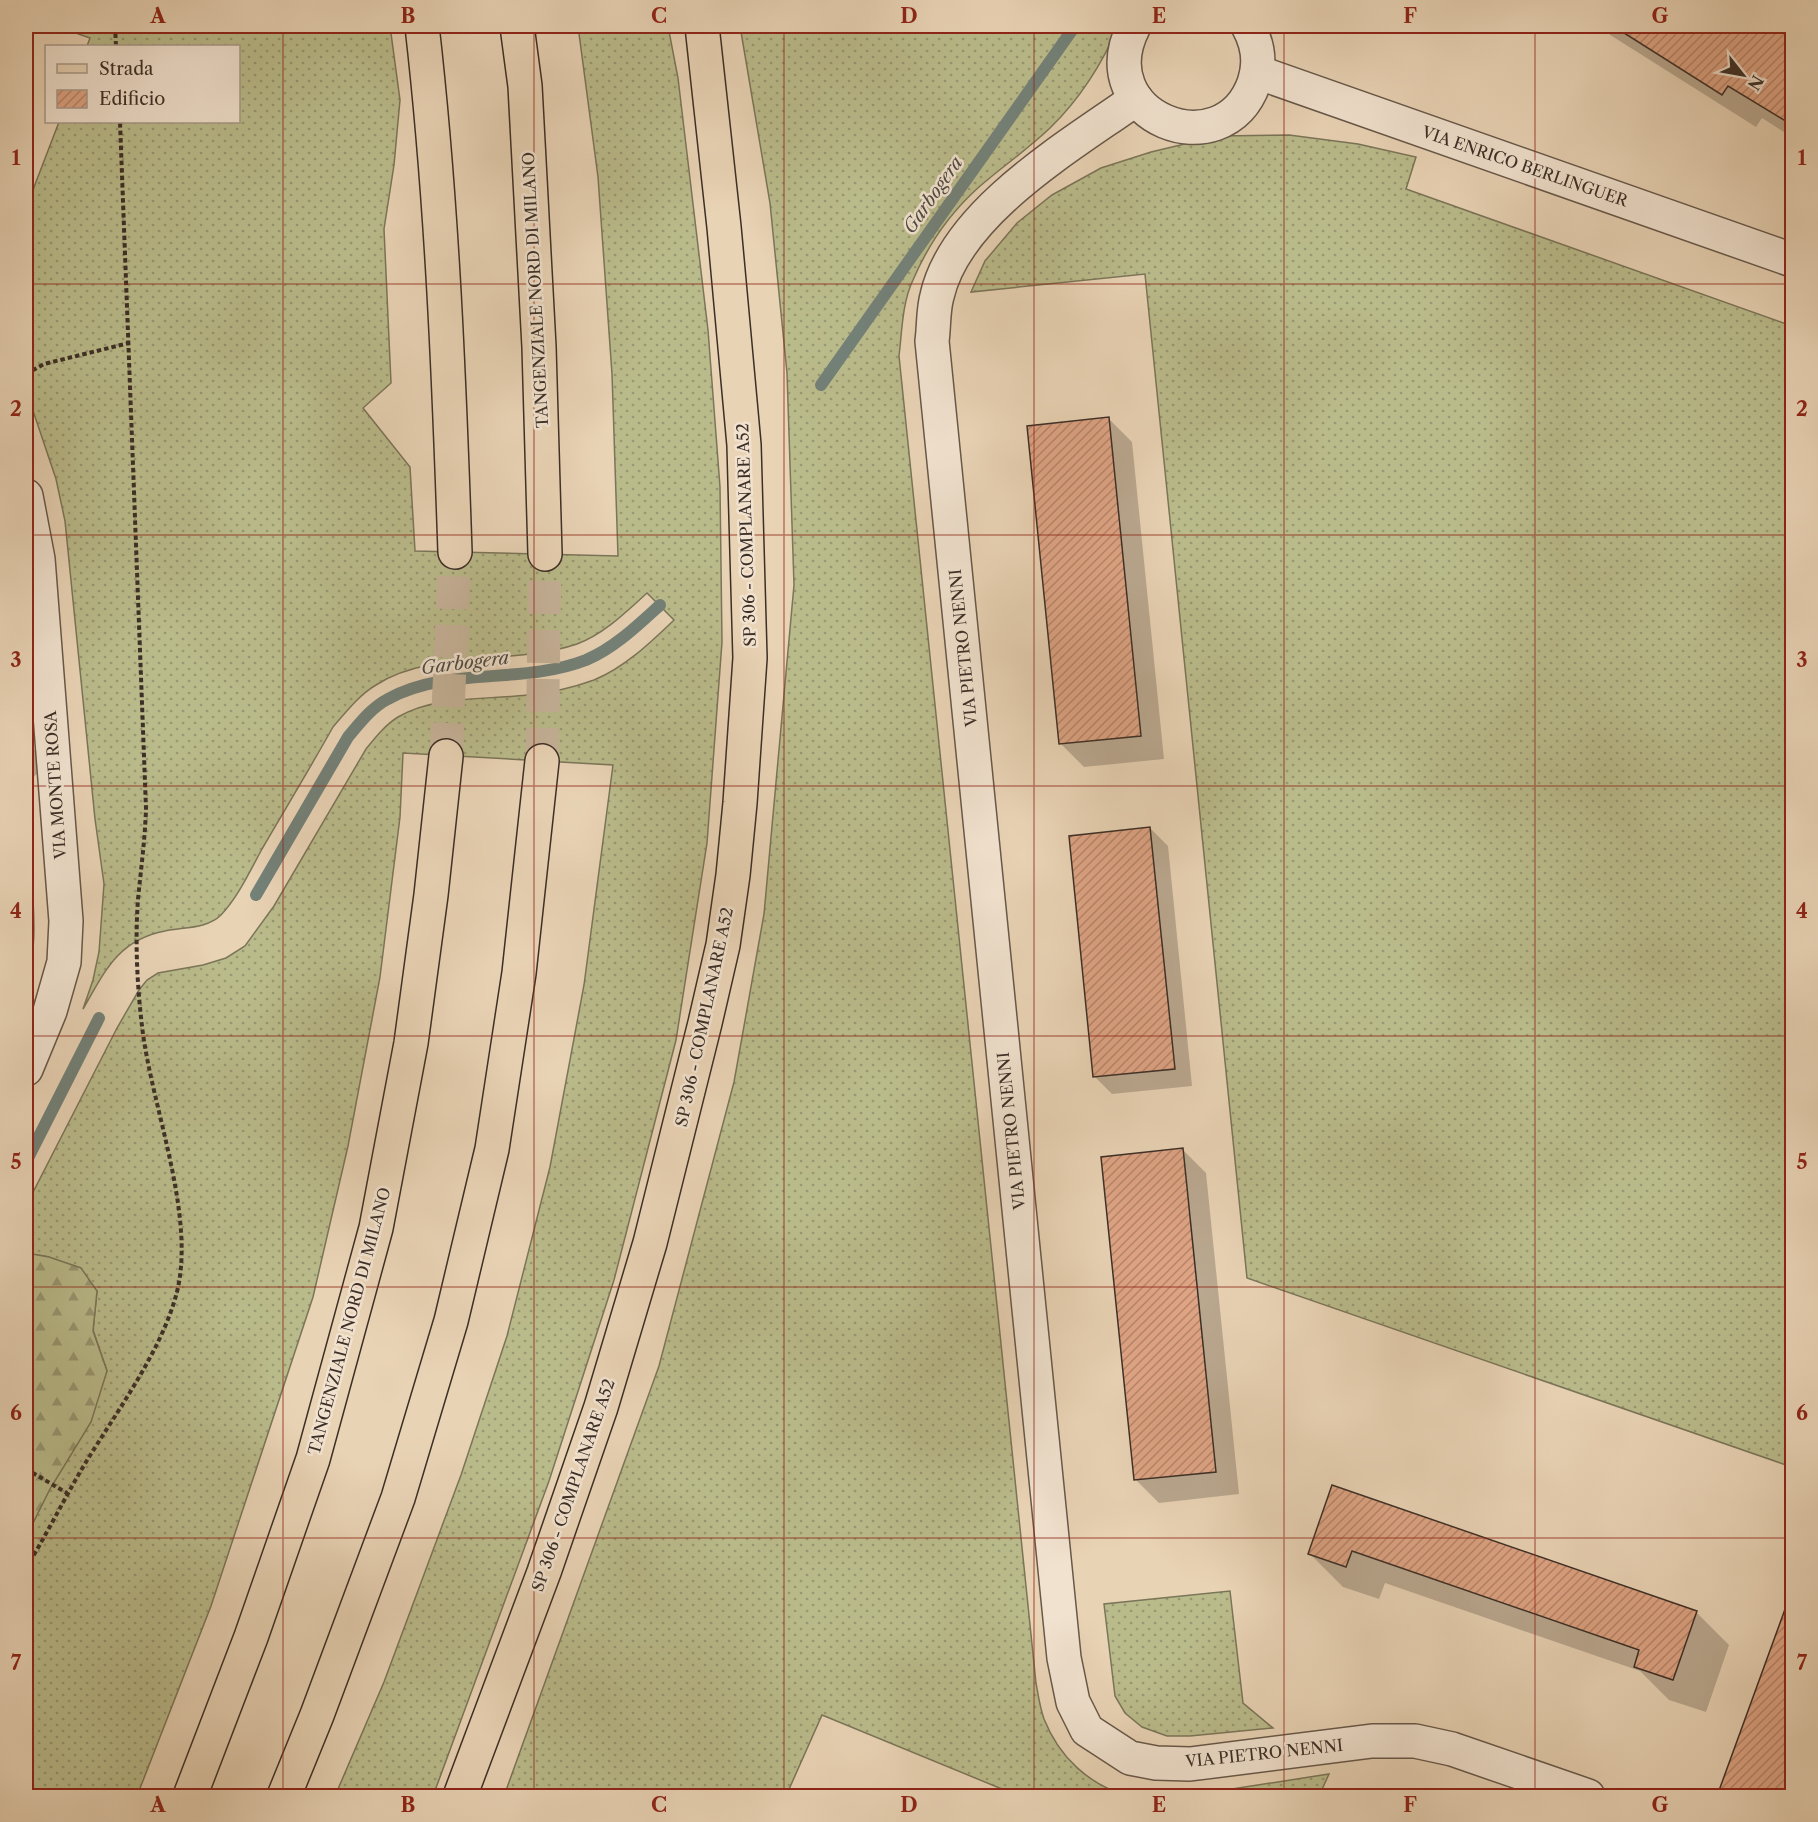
<svg xmlns="http://www.w3.org/2000/svg" width="1818" height="1822" font-family="'Libre Caslon Text',serif">
<style>
.grass{fill:url(#grass-dots);stroke:#7b7559;stroke-width:1.5}
.forest{fill:url(#forest-firs);stroke:#7b7559;stroke-width:1.5}
.shadow{fill:#0003}
.lines{fill:none;stroke-linecap:round;stroke-linejoin:round}
.stream{stroke:#738178;stroke-width:12}
.building{fill:url(#building-hatch);stroke:#3c2f27;stroke-width:1.5}
.highway-tunnel{stroke:#c6b299;stroke-width:33;stroke-dasharray:33 16;stroke-linecap:butt}
.minor-casing{stroke:#67584a;stroke-width:36}
.major-casing{stroke:#3c2f27;stroke-width:36}
.highway-casing{stroke:#3c2f27;stroke-width:36}
.path{stroke:#3c2f27;stroke-width:4;stroke-dasharray:4.5 3;stroke-linecap:butt}
.minor{stroke:#f1e2cf;stroke-width:33}
.major{stroke:#e9d3b5;stroke-width:33}
.highway{stroke:#e9d3b5;stroke-width:33}
.grid{fill:none;stroke:#8f2418;stroke-width:1.5;stroke-opacity:0.55}
.labels{text-anchor:middle;stroke-width:5;stroke-linejoin:round;paint-order:stroke}
.street-label{font-size:16px;fill:#3c2f27;stroke:#f1e2cf}
.water-label{font-size:18px;font-style:italic;fill:#4e4a42;stroke:#f1e2cf}
.neatline{fill:none;stroke:#8f2418;stroke-width:2}
.grid-label{font-size:20px;text-anchor:middle;font-weight:bold;fill:#8f2418}
</style>
<defs>
<pattern id="grass-dots" width="8" height="8" patternUnits="userSpaceOnUse" patternTransform="scale(1.5)"><rect width="8" height="8" fill="#babb8b"/><path d="M2 2h.1M6 6h.1" fill="none" stroke="#989872" stroke-width="1.8" stroke-linecap="round"/></pattern>
<pattern id="forest-firs" width="22" height="20" patternUnits="userSpaceOnUse" patternTransform="scale(1.5)"><rect width="22" height="20" fill="#babb8b"/><path d="M5 1l3.5 6h-7zM16 11l3.5 6h-7z" fill="#989872"/></pattern>
<pattern id="building-hatch" width="6" height="6" patternUnits="userSpaceOnUse" patternTransform="scale(1.5)"><rect width="6" height="6" fill="#dfa484"/><path d="M-1 1l2-2M0 6l6-6M5 7l2-2" fill="none" stroke="#b6866c"/></pattern>
</defs>
<rect width="100%" height="100%" fill="#e9d3b5"/>
<filter id="stains"><feTurbulence type="fractalNoise" baseFrequency=".00333" numOctaves="4"/><feColorMatrix values="0 0 0 0 .2 0 0 0 0 .09 0 0 0 0 .02 0 0 0 .5 -.17"/></filter>
<radialGradient id="worn" r=".72"><stop offset=".6" stop-color="#630" stop-opacity="0"/><stop offset="1" stop-color="#630" stop-opacity=".3"/></radialGradient>
<g class="grass">
<path d="M56 26H390L400 100 394 165 384 229 391 383 363 408 410 467 415 551 618 556 612 374 598 177 578 26H668L678 78 708 330 720 487 722 642 707 843 676 1040 614 1280 549 1481 433 1796H335L384 1682 461 1475 507 1336 550 1167 584 985 613 765 403 753 400 817 380 977 348 1146 313 1297 211 1606 137 1796H26V1537L107 1371 93 1330 97 1291 49 1257 26 1253V1206L117 1028 139 990 147 980 158 973 203 965 226 958 245 946 274 906 366 749C375 738 385 725 398 717 435 695 486 700 527 695 549 693 572 688 594 680 625 667 650 643 674 620L647 593C626 612 604 634 577 644 515 665 429 650 376 685 359 695 346 712 333 727 310 768 286 808 262 849 250 871 238 897 221 915 207 929 183 927 165 931 118 940 105 971 83 1009L93 980 99 952 104 884 95 819 65 521 56 479 26 390V208L59 122H238V46H87L90 38Z"/>
<path d="M740 26H1118C1103 63 1079 100 1050 128 1028 149 1002 167 979 187 951 212 928 245 913 280 902 303 902 332 899 356L1036 1683C1038 1694 1040 1708 1044 1719 1059 1757 1089 1785 1128 1796H1019L822 1715 786 1796H504L659 1366 734 1082 764 914 794 585 787 373 770 203Z"/>
<polygon points="1289,135 1358,144 1416,157 1406,189 1792,326 1792,1458 1789,1466 1247,1278 1145,274 971,292 985,261 1017,223 1052,195 1101,168 1151,152 1218,136"/>
<path d="M26 879 32 883C34 916 37 951 26 983Z"/>
<polygon points="1230,1591 1243,1703 1273,1728 1190,1736 1167,1736 1142,1727 1125,1713 1115,1696 1104,1604"/>
<polygon points="1329,1774 1319,1796 1187,1796"/>
</g>
<polygon class="forest" points="26,1253 49,1257 81,1268 97,1291 93,1331 107,1371 91,1422 50,1489 26,1537"/>
<g class="shadow">
<polygon points="1596,26 1756,26 1766,32 1770,26 1792,26 1792,137 1762,118 1756,127"/>
<polygon points="1109,419 1132,442 1164,759 1084,767 1061,744"/>
<polygon points="26,741 47,763 26,785"/>
<polygon points="1150,828 1168,846 1192,1086 1112,1094 1095,1077"/>
<polygon points="26,989 44,1011 26,1027"/>
<polygon points="1182,1149 1206,1173 1239,1494 1159,1503 1135,1479"/>
<polygon points="1333,1487 1696,1612 1729,1645 1706,1712 1669,1700 1640,1671 1385,1583 1379,1599 1343,1587 1310,1554"/>
<polygon points="1792,1595 1792,1796 1719,1796"/>
</g>
<g class="lines">
<g class="stream">
<polyline points="821,385 1075,26"/>
<path d="M256 895 348 737C359 724 372 707 388 699 448 666 522 685 586 660 614 648 637 626 660 605"/>
<polyline points="26,1162 99,1018"/>
</g>
</g>
<g class="building">
<polygon points="1613,26 1759,26 1765,30 1768,26 1792,26 1792,125 1728,86 1722,95"/>
<polygon points="1109,417 1141,736 1059,744 1027,426"/>
<polygon points="1150,827 1175,1069 1093,1077 1069,836"/>
<polygon points="1183,1148 1216,1472 1134,1480 1101,1157"/>
<polygon points="1332,1485 1697,1611 1673,1680 1634,1667 1639,1650 1352,1551 1346,1567 1308,1554"/>
<polygon points="1792,1590 1792,1796 1717,1796"/>
</g>
<g class="lines">
<g class="highway-tunnel">
<polyline points="446,756 455,552"/>
<polyline points="542,761 545,554"/>
</g>
<defs>
<g id="minor">
<path d="M1134 26C1087 117 1223 170 1254 83 1261 63 1258 44 1248 26"/>
<polyline points="1257,72 1792,260"/>
<path d="M1136 99C1070 146 956 212 937 296 933 310 934 327 932 341L1064 1658 1073 1702 1087 1730 1130 1758 1156 1763 1190 1764 1372 1741H1415L1452 1749 1588 1796"/>
<polyline points="26,496 38,559 66,921 64,962 50,1011 26,1069"/>
</g>
<polyline id="major" points="460,1796 544,1572 601,1407 650,1243 705,1023 723,945 733,875 740,803 750,658 744,445 724,227 702,26"/>
<g id="highway">
<path d="M422 26C442 200 449 376 455 552"/>
<polyline points="517,26 525,86 539,347 545,554"/>
<polyline points="190,1796 251,1637 313,1459 376,1228 411,1043 431,895 446,756"/>
<polyline points="284,1796 317,1715 398,1498 451,1321 492,1149 519,973 542,761"/>
</g>
</defs>
<use href="#minor" class="minor-casing"/>
<use href="#major" class="major-casing"/>
<use href="#highway" class="highway-casing"/>
<g class="path">
<polyline points="115,26 116,46"/>
<polyline points="26,374 44,364 129,343"/>
<polyline points="26,1469 67,1493"/>
<path d="M26 1568C47 1534 65 1497 86 1462 116 1413 159 1354 175 1299 199 1221 151 1107 142 1026 137 984 135 941 138 899 141 869 145 839 146 809L120 122"/>
</g>
<use href="#minor" class="minor"/>
<use href="#major" class="major"/>
<use href="#highway" class="highway"/>
</g>
<path class="grid" d="M283 26V1796M534 26V1796M784 26V1796M1034 26V1796M1284 26V1796M1535 26V1796M26 284H1792M26 535H1792M26 786H1792M26 1036H1792M26 1287H1792M26 1538H1792"/>
<g class="labels">
<g class="street-label">
<text transform="translate(1525 166) rotate(19)" y="6">VIA ENRICO BERLINGUER</text>
<text transform="translate(535 290) rotate(-93)" y="6">TANGENZIALE NORD DI MILANO</text>
<text transform="translate(746 535) rotate(-92)" y="6">SP 306 - COMPLANARE A52</text>
<text transform="translate(963 648) rotate(-96)" y="6">VIA PIETRO NENNI</text>
<text transform="translate(55 785) rotate(-94)" y="6">VIA MONTE ROSA</text>
<text transform="translate(704 1017) rotate(-78)" y="6">SP 306 - COMPLANARE A52</text>
<text transform="translate(1011 1131) rotate(-96)" y="6">VIA PIETRO NENNI</text>
<text transform="translate(349 1321) rotate(-75)" y="6">TANGENZIALE NORD DI MILANO</text>
<text transform="translate(573 1485) rotate(-71)" y="6">SP 306 - COMPLANARE A52</text>
<text transform="translate(1264 1753) rotate(-6)" y="6">VIA PIETRO NENNI</text>
</g>
<g class="water-label">
<text transform="translate(933 195) rotate(-55)" y="6">Garbogera</text>
<text transform="translate(465 663) rotate(-7)" y="6">Garbogera</text>
</g>
</g>
<rect width="1818" height="1822" fill="none" stroke="#e9d3b5" stroke-width="66"/>
<rect x="45" y="45" width="195" height="78" fill="#f1e2cf" stroke="#a99a8c" stroke-width="1.5"/>
<rect x="57" y="64" width="30" height="9" fill="#e9d3b5" stroke="#a99a8c" stroke-width="1.5"/>
<text x="99" y="75" font-size="18" fill="#3c2f27">Strada</text>
<rect x="57" y="90" width="30" height="18" fill="url(#building-hatch)" stroke="#a99a8c" stroke-width="1.5"/>
<text x="99" y="105" font-size="18" fill="#3c2f27">Edificio</text>
<g transform="translate(1743 75) rotate(121)" stroke="#f1e2cf" stroke-width="4.5" paint-order="stroke">
<path d="M0-4.5L10 22L0 15L-10 22Z" fill="#3c2f27"/>
<text y="-9" font-size="16" font-weight="bold" text-anchor="middle" fill="#3c2f27">N</text>
</g>
<rect x="33" y="33" width="1752" height="1756" class="neatline"/>
<g class="grid-label">
<text x="158" y="23">A</text>
<text x="408" y="23">B</text>
<text x="659" y="23">C</text>
<text x="909" y="23">D</text>
<text x="1159" y="23">E</text>
<text x="1410" y="23">F</text>
<text x="1660" y="23">G</text>
<text x="16" y="165">1</text>
<text x="1802" y="165">1</text>
<text x="16" y="416">2</text>
<text x="1802" y="416">2</text>
<text x="16" y="667">3</text>
<text x="1802" y="667">3</text>
<text x="16" y="918">4</text>
<text x="1802" y="918">4</text>
<text x="16" y="1169">5</text>
<text x="1802" y="1169">5</text>
<text x="16" y="1420">6</text>
<text x="1802" y="1420">6</text>
<text x="16" y="1670">7</text>
<text x="1802" y="1670">7</text>
<text x="158" y="1812">A</text>
<text x="408" y="1812">B</text>
<text x="659" y="1812">C</text>
<text x="909" y="1812">D</text>
<text x="1159" y="1812">E</text>
<text x="1410" y="1812">F</text>
<text x="1660" y="1812">G</text>
</g>
<rect width="100%" height="100%" filter="url(#stains)"/>
<rect width="100%" height="100%" fill="url(#worn)"/>
</svg>
